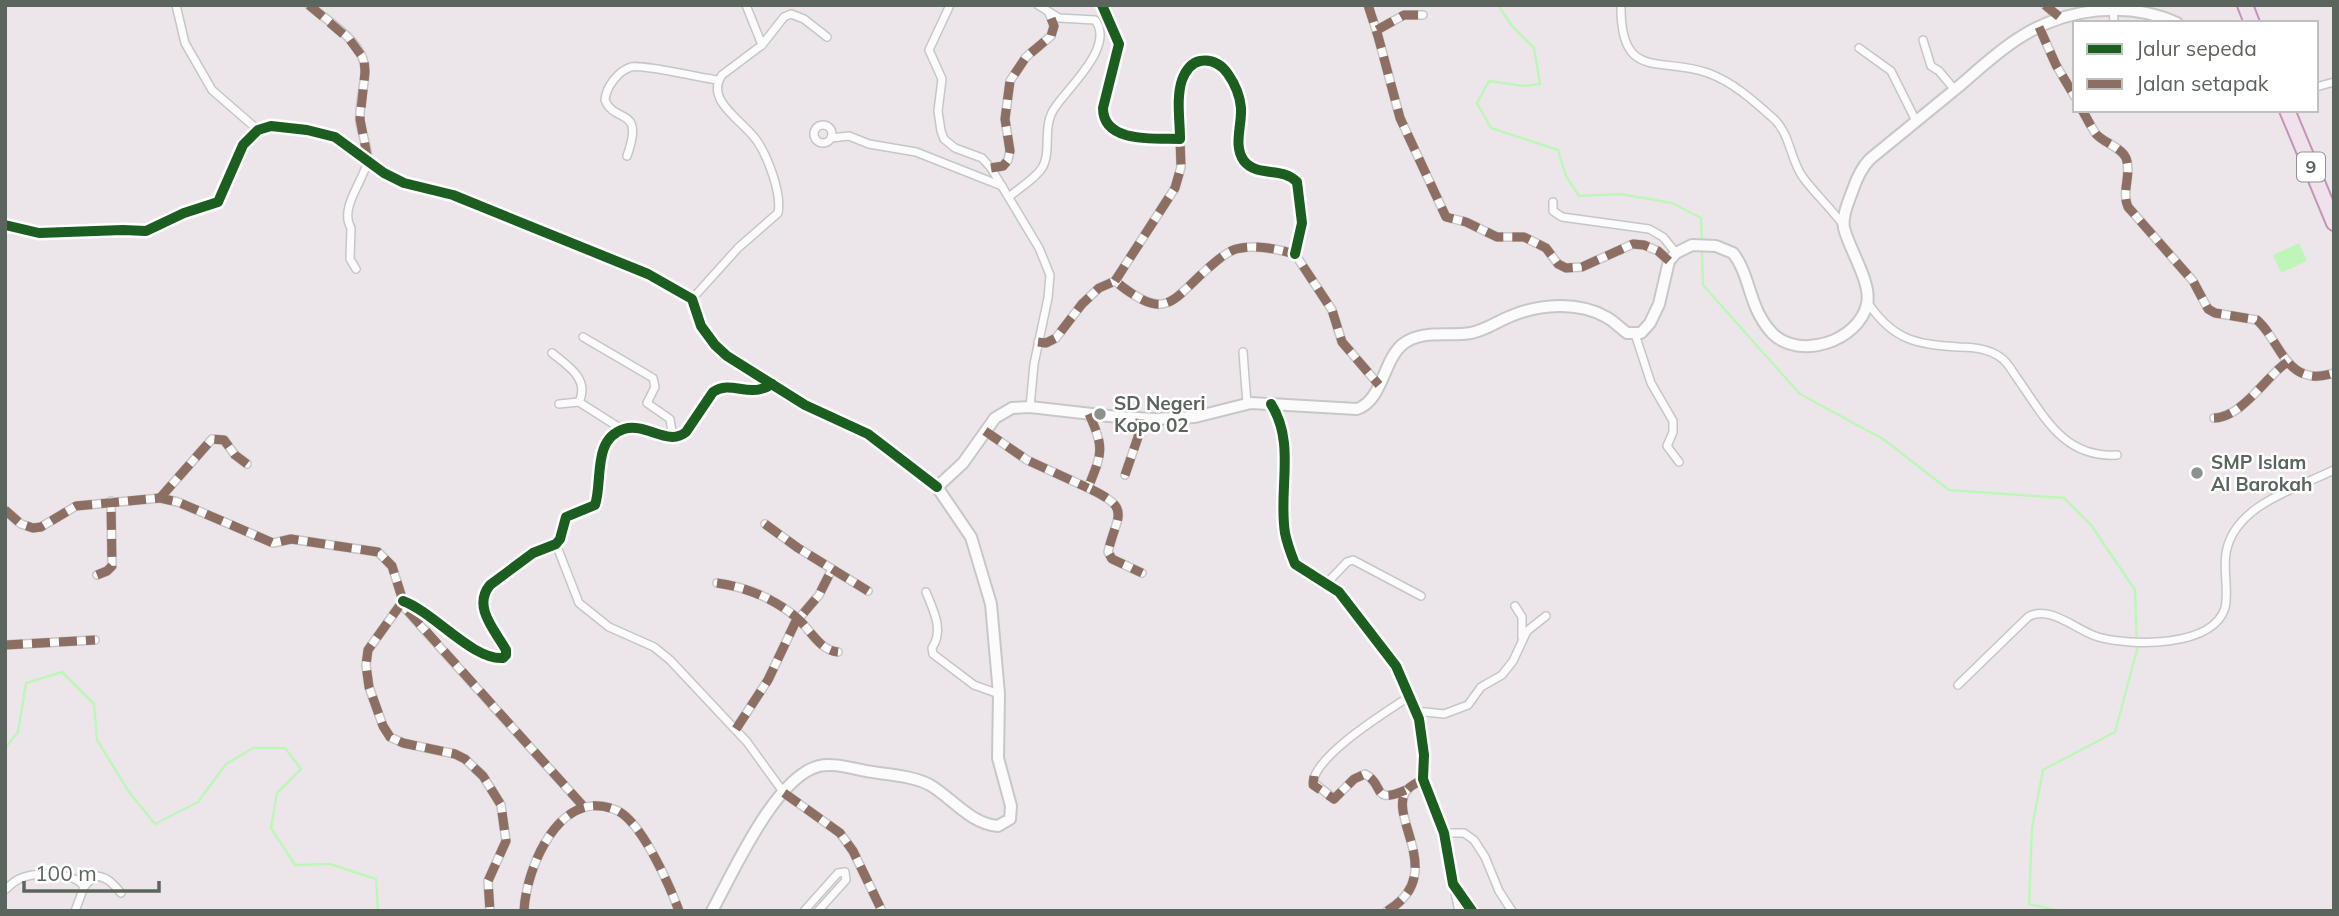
<svg xmlns="http://www.w3.org/2000/svg" width="2339" height="916" font-family="Mulish,sans-serif">
<style>
.water{fill:#bef6ba}
.lines{fill:none;stroke-linecap:round;stroke-linejoin:round}
.stream{stroke:#bef6ba;stroke-width:2.5}
.street-casing{stroke:#c6c6c6;stroke-width:10}
.secondary-casing{stroke:#c7c7c6;stroke-width:14}
.highway-casing{stroke:#c394b8;stroke-width:18}
.street{stroke:#fcfbfc;stroke-width:7}
.secondary{stroke:#fcfbfc;stroke-width:10}
.highway{stroke:#efe2eb;stroke-width:14}
.quiet{stroke:#8d6e63;stroke-width:9;stroke-dasharray:18 9;stroke-linecap:butt}
.cycleway-casing{stroke:#fff;stroke-width:15}
.cycleway{stroke:#1b5e20;stroke-width:10}
.poi-dot{fill:#8e928e;stroke:#fff;stroke-width:2.5}
.labels{text-anchor:middle;stroke-width:5;stroke-linejoin:round;paint-order:stroke}
.shield{fill:#fff;stroke:#8d938e;stroke-width:2}
.shield-label{font-size:18px;font-weight:bold;fill:#5c655d}
.poi-label{font-size:19px;font-weight:bold;fill:#5c655d;stroke:#fff;text-anchor:start}
</style>
<rect width="100%" height="100%" fill="#ece6ea"/>
<polygon class="water" points="2299,243 2307,261 2281,273 2273,255"/>
<g class="lines">
<g class="stream">
<polyline points="1498,5 1512,26 1534,48 1540,84 1524,86 1489,81 1477,103 1491,128 1558,150 1566,176 1579,196 1620,194 1672,203 1701,218 1702,244"/>
<polyline points="1702,250 1703,285 1800,394 1883,439 1949,490 2064,498 2091,525 2135,590 2137,650 2115,732 2043,770 2032,828 2029,904 2060,911"/>
<polyline points="5,748 18,732 26,683 62,672 94,704 97,740 129,792 155,824 198,802 226,764 253,748 285,748 301,769 277,793 271,828 295,865 330,864 376,879 378,911"/>
</g>
<defs>
<g id="street">
<polyline points="176,5 185,43 212,90 258,130"/>
<path d="M309 5C328 22 367 43 365 73 364 89 359 104 360 121 361 131 370 154 367 163 363 181 339 209 351 228L350 259 356 269"/>
<polyline points="950,5 929,50 942,79 938,111 941,131 944,139 955,148 982,158 991,168 1039,248 1050,275 1048,298 1034,364 1030,407"/>
<path d="M1102 5 1119 44 1103 108C1103 144 1156 138 1180 139 1180 120 1176 98 1182 80 1185 72 1191 63 1200 61 1212 59 1221 64 1228 74 1235 84 1240 96 1241 108 1242 126 1233 146 1244 161 1258 178 1282 166 1297 182L1302 223 1295 254"/>
<polyline points="1368,5 1378,36 1400,118 1446,217 1466,222 1497,237 1524,237 1546,248 1558,264 1566,268 1582,267 1633,244 1644,245 1658,251 1669,261"/>
<path d="M1621 5C1620 82 1660 56 1708 73 1733 82 1754 101 1774 119 1790 134 1790 158 1802 176 1815 194 1831 208 1844 226"/>
<polyline points="2045,5 2061,19"/>
<polyline points="2113,6 2114,23"/>
<polyline points="2039,27 2056,65 2075,97"/>
<polyline points="1377,30 1404,15 1423,15"/>
<polyline points="1923,40 1931,66 1939,71 1955,90"/>
<polyline points="762,45 784,17 791,14 804,19 827,37"/>
<polyline points="1859,48 1891,71 1916,121"/>
<polyline points="2316,87 2334,82"/>
<path d="M2082 110C2087 118 2091 127 2096 134 2104 143 2121 147 2126 158 2132 175 2121 191 2128 207L2193 281 2208 309 2215 313 2257 320C2281 341 2286 389 2334 373"/>
<circle cx="823" cy="134" r="9"/>
<polyline points="831,138 849,136 869,144 916,152 1002,186"/>
<path d="M627 156C645 105 615 125 605 100 606 87 618 71 631 67 643 64 701 78 718 80"/>
<polyline points="991,168 1003,166 1008,160 1010,151 1005,119 1010,81 1026,57 1051,36 1054,26 1049,13"/>
<path d="M1009 197C1019 188 1035 179 1042 168 1052 152 1042 127 1054 109 1066 89 1116 47 1095 20L1059 18 1038 5"/>
<polyline points="1553,202 1553,211 1562,217 1649,229 1663,237 1676,253"/>
<polyline points="5,225 39,233 123,230 146,231 184,213 218,202 243,145 258,130 271,126 307,130 335,137 384,173 404,183 453,195 648,274 692,299 701,326 715,345 727,356 805,405 868,434 937,487"/>
<polyline points="1115,281 1175,188 1181,167 1180,139"/>
<path d="M692 299 738 248 778 213C782 194 768 157 757 141 744 121 704 101 722 75L762 45 746 5"/>
<path d="M1868 303C1894 341 1916 344 1959 347 1973 347 1989 349 2000 357 2008 362 2012 371 2017 378 2044 416 2063 458 2117 455"/>
<polyline points="1635,334 1651,383 1673,421 1673,432 1667,446 1679,462"/>
<polyline points="583,337 653,378 655,387 647,403 670,419 673,438"/>
<path d="M1038 342 1046 343 1056 338 1082 304 1099 288 1115 281C1169 325 1171 299 1213 264 1220 258 1227 252 1236 249 1255 244 1277 249 1295 254L1332 310 1342 342 1379 385"/>
<polyline points="1243,352 1247,404"/>
<path d="M552 353C568 366 590 379 579 402"/>
<polyline points="559,404 579,402 623,430"/>
<path d="M1271 404C1296 443 1278 490 1285 533 1287 543 1291 554 1295 564L1339 592 1396 666 1419 719 1424 755 1423 779 1444 833 1453 884 1472 911"/>
<path d="M1089 414C1105 449 1102 453 1088 488 1133 509 1117 513 1108 552L1112 559 1142 573"/>
<path d="M2214 418C2242 417 2264 379 2287 362"/>
<polyline points="985,431 1027,460 1088,488"/>
<polyline points="1125,475 1138,437 1140,419"/>
<polyline points="160,498 212,439 224,440 235,455 247,464"/>
<polyline points="5,510 21,524 33,528 41,527 76,506 160,498 178,502 273,543 291,539 378,552 392,566 403,601"/>
<polyline points="765,524 798,548 868,591"/>
<polyline points="556,544 579,603 609,627 654,647 670,660 747,742 784,793 840,833 853,851 882,911"/>
<polyline points="97,575 107,571 112,566 111,501"/>
<path d="M717 583C746 587 775 599 797 618 811 630 819 650 838 652"/>
<polyline points="1327,583 1347,562 1353,560 1421,596"/>
<path d="M926 592C934 612 944 630 932 648L933 654 974 685 999 694"/>
<path d="M403 601C435 613 472 660 503 658L506 655V650C495 630 472 607 490 585L533 553 556 544 560 539 566 517 595 505C603 481 592 439 624 429 646 422 668 447 686 432L713 392C729 381 744 394 761 389 765 388 769 386 772 384"/>
<polyline points="403,601 368,650 366,665 369,687 383,726 390,737 403,743 455,754 465,759 483,776 501,805 506,841 488,881 490,911"/>
<polyline points="401,604 584,807"/>
<polyline points="1515,606 1522,617 1522,637"/>
<polyline points="5,645 95,640"/>
<path d="M1958 685 2028 617C2050 604 2077 631 2098 637 2131 646 2212 648 2225 608 2229 590 2223 572 2226 553 2234 505 2297 488 2334 470"/>
<polyline points="1416,711 1444,714 1468,705 1481,687 1502,675 1513,661 1527,631 1546,616"/>
<polyline points="736,729 768,680 795,623 819,595 832,569"/>
<path d="M1408 789C1370 806 1386 785 1365 774L1354 779 1334 799 1313 782C1317 754 1386 712 1410 696"/>
<polyline points="1444,833 1464,833 1474,840 1485,857 1499,891 1512,911"/>
<path d="M84 887 94 876C107 876 113 884 121 893"/>
<polyline points="1454,888 1459,911"/>
<path d="M5 890C9 886 13 882 19 879 35 872 74 871 84 887L75 911"/>
<path d="M524 911C526 867 561 784 618 811 642 823 670 886 679 911"/>
<polyline points="804,911 838,873 845,872 846,880 818,911"/>
<path d="M1387 911C1451 873 1382 813 1409 788 1413 784 1419 782 1423 779"/>
</g>
<path id="secondary" d="M712 911C733 873 775 777 819 766 835 762 856 770 872 772 891 775 913 776 930 785 952 798 971 824 998 826L1010 819 1011 806 998 758 999 694 991 604 971 537 937 487 963 463 995 418 1012 408 1030 407 1118 417 1155 419 1195 417 1251 403 1357 409C1383 400 1383 360 1403 344 1423 329 1449 337 1471 333 1486 330 1498 321 1511 316 1540 304 1578 301 1606 317 1614 321 1620 328 1627 333H1641L1650 323 1659 304 1669 261 1676 253 1692 245 1716 246 1733 253C1751 276 1748 307 1772 333 1799 361 1859 341 1867 304 1872 283 1849 249 1844 228 1842 216 1848 203 1852 192 1856 180 1861 168 1870 159 1897 137 1925 114 1952 92 1974 74 1995 53 2019 38 2065 8 2127 0 2177 23"/>
<g id="highway">
<polyline points="2245,5 2252,23"/>
<polyline points="2287,110 2334,223"/>
</g>
</defs>
<use href="#street" class="street-casing"/>
<use href="#secondary" class="secondary-casing"/>
<use href="#highway" class="highway-casing"/>
<use href="#street" class="street"/>
<use href="#secondary" class="secondary"/>
<use href="#highway" class="highway"/>
<g class="quiet">
<polyline points="309,5 350,40 364,59 365,72 360,119 368,161"/>
<polyline points="1368,5 1378,36 1400,118 1446,217 1466,222 1497,237 1524,237 1546,248 1558,264 1566,268 1582,267 1633,244 1644,245 1658,251 1669,261"/>
<polyline points="2045,5 2062,19"/>
<polyline points="2039,27 2056,65 2075,97"/>
<polyline points="1377,30 1404,15 1423,15"/>
<path d="M2082 110C2087 118 2091 127 2096 134 2104 143 2121 147 2126 158 2132 175 2121 191 2128 207L2193 281 2208 309 2215 313 2257 320C2281 341 2286 389 2334 373"/>
<polyline points="991,168 1003,166 1008,160 1010,151 1005,119 1010,81 1026,57 1051,36 1054,26 1049,13"/>
<polyline points="1115,281 1175,188 1181,167 1180,139"/>
<path d="M1038 342 1046 343 1056 338 1082 304 1099 288 1115 281C1169 325 1171 299 1213 264 1220 258 1227 252 1236 249 1255 244 1277 249 1295 254L1332 310 1342 342 1379 385"/>
<path d="M1089 414C1105 449 1102 453 1088 488 1133 509 1117 513 1108 552L1112 559 1142 573"/>
<path d="M2214 418C2242 417 2264 379 2287 362"/>
<polyline points="985,431 1027,460 1088,488"/>
<polyline points="1125,475 1138,437 1140,419"/>
<polyline points="160,498 212,439 224,440 235,455 247,464"/>
<polyline points="5,510 21,524 33,528 41,527 76,506 160,498 178,502 273,543 291,539 378,552 392,566 403,601"/>
<polyline points="765,524 798,548 868,591"/>
<polyline points="97,575 107,571 112,566 111,501"/>
<path d="M717 583C746 587 775 599 797 618 811 630 819 650 838 652"/>
<polyline points="403,601 368,650 366,665 369,687 383,726 390,737 403,743 455,754 465,759 483,776 501,805 506,841 488,881 490,911"/>
<polyline points="408,611 584,807"/>
<polyline points="5,645 95,640"/>
<polyline points="736,729 768,680 795,623 819,595 832,569"/>
<path d="M1314 776 1313 785 1334 799 1354 779 1365 774C1386 785 1370 806 1408 789"/>
<polyline points="784,793 840,833 853,851 882,911"/>
<path d="M524 911C526 867 561 784 618 811 642 823 670 886 679 911"/>
<path d="M1387 911C1451 873 1382 813 1409 788 1413 784 1419 782 1423 779"/>
</g>
<defs>
<g id="cycleway">
<path d="M1102 5 1119 44 1103 108C1103 144 1156 138 1180 139 1180 120 1176 98 1182 80 1185 72 1191 63 1200 61 1212 59 1221 64 1228 74 1235 84 1240 96 1241 108 1242 126 1233 146 1244 161 1258 178 1282 166 1297 182L1302 223 1295 254"/>
<polyline points="5,225 39,233 123,230 146,231 184,213 218,202 243,145 258,130 271,126 307,130 335,137 384,173 404,183 453,195 648,274 692,299 701,326 715,345 727,356 805,405 868,434 937,487"/>
<path d="M1271 404C1296 443 1278 490 1285 533 1287 543 1291 554 1295 564L1339 592 1396 666 1419 719 1424 755 1423 779 1444 833 1453 884 1472 911"/>
<path d="M403 601C435 613 472 660 503 658L506 655V650C495 630 472 607 490 585L533 553 556 544 560 539 566 517 595 505C603 481 592 439 624 429 646 422 668 447 686 432L713 392C729 381 744 394 761 389 765 388 769 386 772 384"/>
</g>
</defs>
<use href="#cycleway" class="cycleway-casing"/>
<use href="#cycleway" class="cycleway"/>
</g>
<g class="poi-dot">
<circle cx="1100" cy="414" r="7"/>
<circle cx="2197" cy="473" r="7"/>
</g>
<g class="labels">
<rect class="shield" x="2297" y="152.5" width="28" height="29" rx="5"/>
<g class="shield-label">
<text x="2311" y="173">9</text>
</g>
<g class="poi-label">
<text x="1114" y="410">SD Negeri<tspan x="1114" dy="22">Kopo 02</tspan></text>
<text x="2211" y="469">SMP Islam<tspan x="2211" dy="22">Al Barokah</tspan></text>
</g>
</g>
<rect width="2339" height="916" fill="none" stroke="#5c655d" stroke-width="14"/>
<rect x="2073" y="21" width="245" height="91" fill="#ffffff" stroke="#bec1be" stroke-width="2"/>
<rect x="2087" y="44" width="35" height="10" fill="#1b5e20" stroke="#bec1be" stroke-width="2"/>
<text x="2136" y="56" font-size="21" fill="#5c655d">Jalur sepeda</text>
<rect x="2087" y="79" width="35" height="10" fill="#8d6e63" stroke="#bec1be" stroke-width="2"/>
<text x="2136" y="91" font-size="21" fill="#5c655d">Jalan setapak</text>
<path d="M24 881v10h135v-10" fill="none" stroke="#5c655d" stroke-width="3.5"/>
<text x="35" y="881" font-size="21" fill="#5c655d" stroke="#ffffff" stroke-width="5" paint-order="stroke">100 m</text>
</svg>
